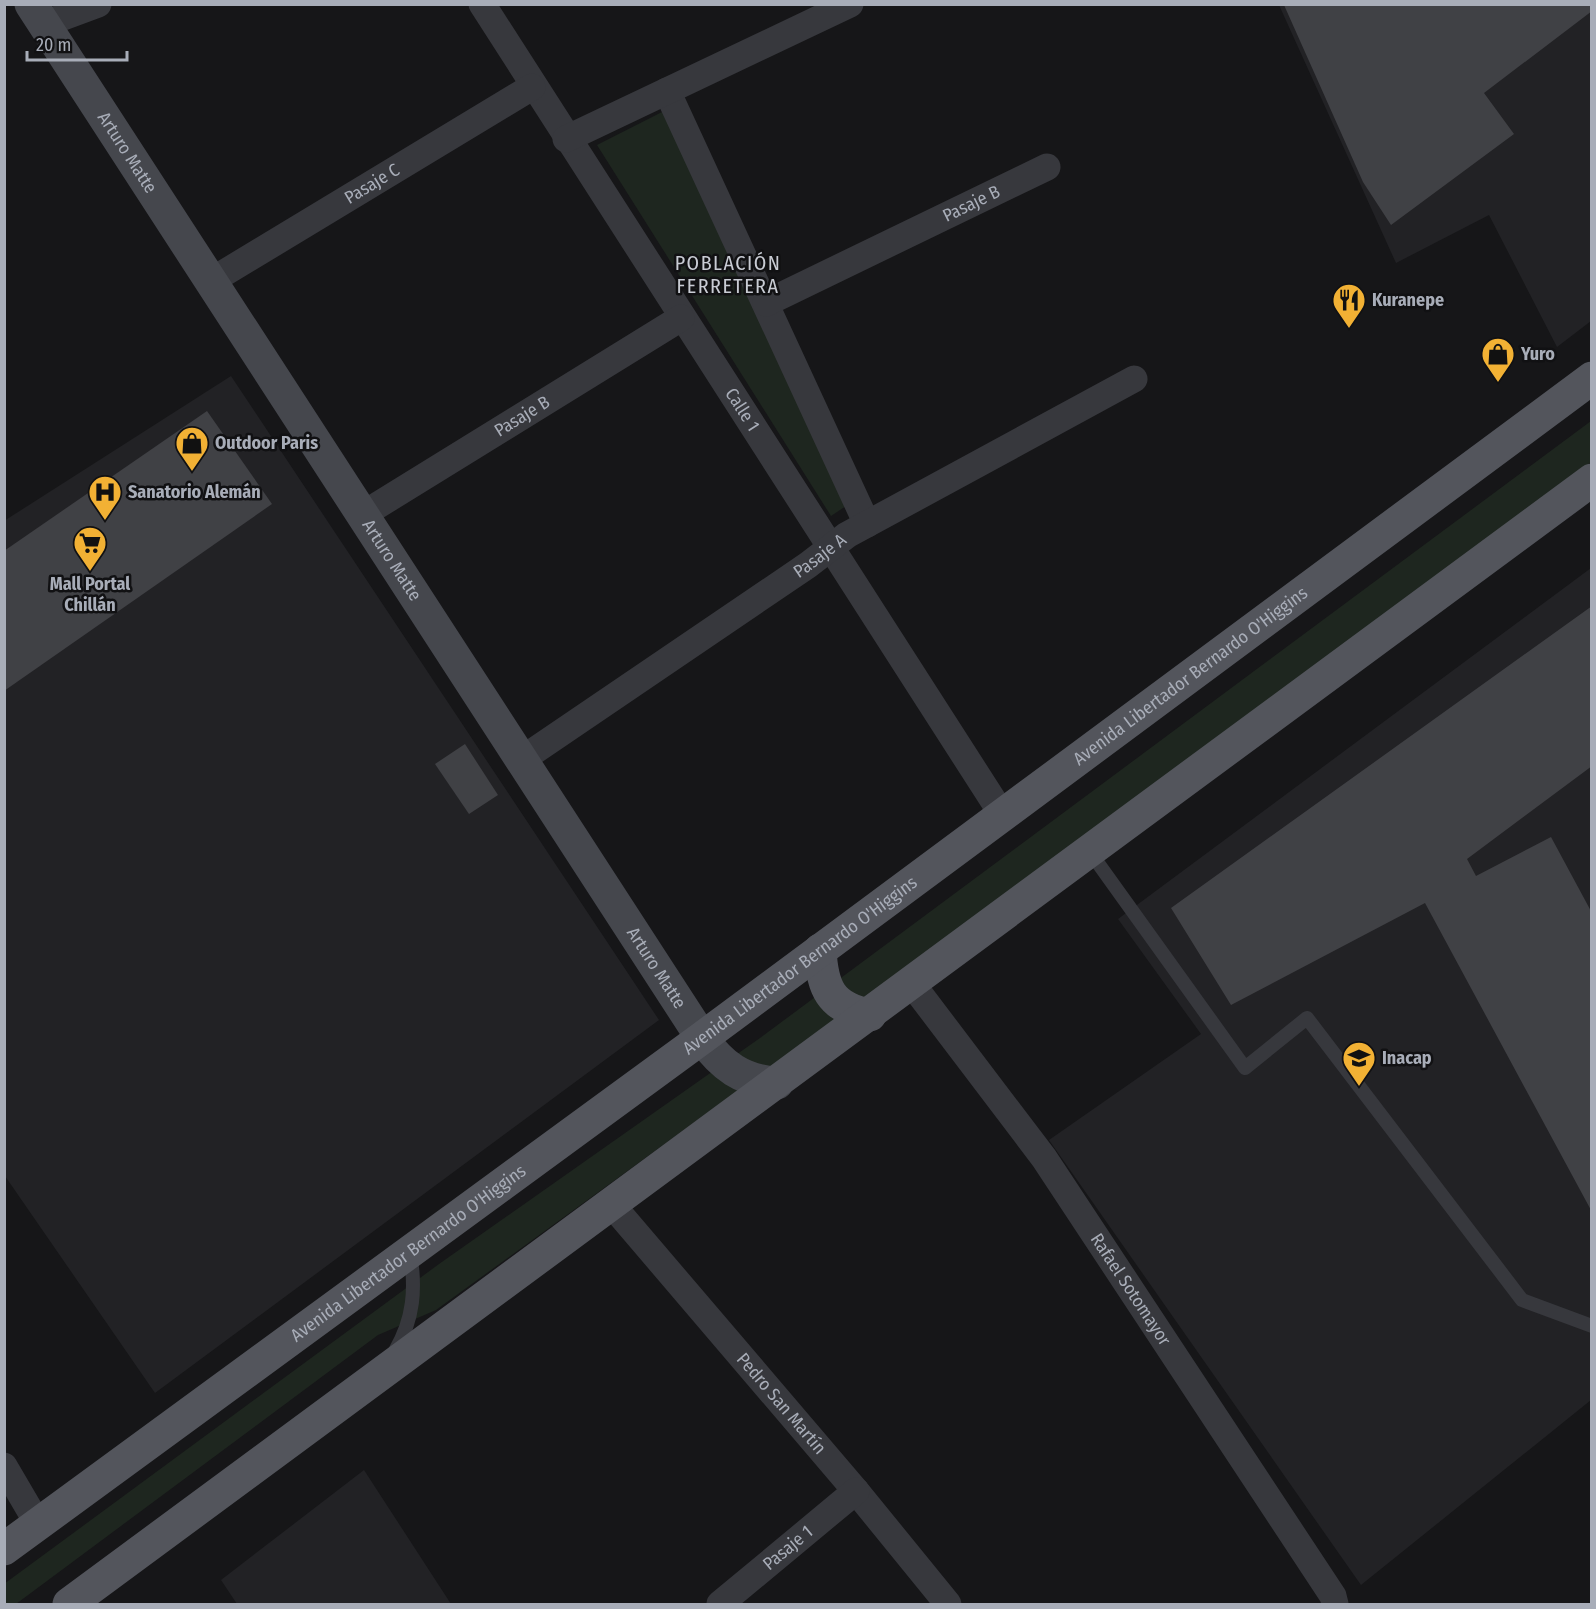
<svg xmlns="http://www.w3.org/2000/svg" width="1596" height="1609" font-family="'Fira Sans Condensed',sans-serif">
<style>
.built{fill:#222225}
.green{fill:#1e261f}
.building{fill:#404145}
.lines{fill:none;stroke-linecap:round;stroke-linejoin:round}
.lane{stroke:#37383d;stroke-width:14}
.street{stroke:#37383d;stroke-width:27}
.secondary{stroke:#45474d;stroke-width:33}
.primary{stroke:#53555c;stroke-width:33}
.labels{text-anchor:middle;stroke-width:5;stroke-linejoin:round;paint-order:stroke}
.street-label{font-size:18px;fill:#a8adb8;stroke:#111113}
.poi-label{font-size:18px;font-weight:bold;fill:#a8adb8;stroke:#111113;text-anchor:start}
.neighbourhood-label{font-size:20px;letter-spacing:1.5px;fill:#c9ccd4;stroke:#111113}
</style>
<rect width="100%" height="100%" fill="#161618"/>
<g class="built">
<polygon points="1279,5 1591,5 1591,321 1557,347 1489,215 1396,263"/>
<polygon points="231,376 659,1020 155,1393 5,1176 4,521"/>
<polygon points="1591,568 1591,1400 1361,1585 1049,1140 1201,1034 1118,919"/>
<polygon points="364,1470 451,1604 237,1604 221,1580"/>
</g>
<g class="green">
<polygon points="664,111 849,504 831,516 597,145"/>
<polygon points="1591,421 1591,462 1153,789 436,1310 378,1335 16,1604 5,1604 4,1584 439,1264 760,1038"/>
</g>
<g class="building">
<polygon points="1284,5 1592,5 1592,11 1484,93 1514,134 1391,225 1363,182"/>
<polygon points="207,411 272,504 4,691 4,551"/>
<polygon points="1592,606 1592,766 1467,859 1476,876 1551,837 1592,913 1592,1212 1425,903 1231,1005 1171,908"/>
<polygon points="465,744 498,795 469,814 435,764"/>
</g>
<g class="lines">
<g class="lane">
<polyline points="1090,852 1245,1068 1307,1018 1522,1300 1592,1326"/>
<path d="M395 1351C414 1319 416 1288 410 1252"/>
</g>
<g class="street">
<path id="s1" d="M482 4 1002 814"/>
<polyline points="44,24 98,4"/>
<polyline points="667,91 867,524"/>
<polyline points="566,139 850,4"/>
<path id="s2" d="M211 281 532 87"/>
<path id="s3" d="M766 303 1047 167"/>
<path id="s4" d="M362 515 681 318"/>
<path id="s5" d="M521 760 808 565 847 535 1134 379"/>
<path id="s6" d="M912 984 1044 1158 1333 1596 1335 1604"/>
<path id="s7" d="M612 1205 856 1491 948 1604"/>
<polyline points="4,1466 38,1524"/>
<path id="s8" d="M720 1604 856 1491"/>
</g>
<path class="secondary" id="s9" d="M31 4 702 1038C722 1066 742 1081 777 1083"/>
<g class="primary">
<path d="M820 950C822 987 830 1008 870 1015"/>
<path id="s10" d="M4 1549 702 1038 1592 378"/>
<polyline points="69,1604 1592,480"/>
</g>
</g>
<defs>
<symbol id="restaurant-pin" viewBox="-11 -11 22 30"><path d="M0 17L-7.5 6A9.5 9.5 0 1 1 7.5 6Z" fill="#f2b134" stroke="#111113"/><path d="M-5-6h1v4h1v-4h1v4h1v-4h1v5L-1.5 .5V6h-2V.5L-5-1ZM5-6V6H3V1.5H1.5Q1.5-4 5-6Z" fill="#111"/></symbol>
<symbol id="shop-pin" viewBox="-11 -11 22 30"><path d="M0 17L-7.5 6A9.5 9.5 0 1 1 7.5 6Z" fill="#f2b134" stroke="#111113"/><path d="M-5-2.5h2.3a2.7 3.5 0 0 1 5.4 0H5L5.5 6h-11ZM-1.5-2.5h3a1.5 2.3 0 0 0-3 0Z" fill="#111"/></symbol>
<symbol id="hospital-pin" viewBox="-11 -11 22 30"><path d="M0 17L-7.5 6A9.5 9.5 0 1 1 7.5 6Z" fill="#f2b134" stroke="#111113"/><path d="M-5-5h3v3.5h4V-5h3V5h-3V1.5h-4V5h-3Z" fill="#111"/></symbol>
<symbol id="supermarket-pin" viewBox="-11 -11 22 30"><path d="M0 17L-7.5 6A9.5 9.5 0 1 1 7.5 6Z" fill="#f2b134" stroke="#111113"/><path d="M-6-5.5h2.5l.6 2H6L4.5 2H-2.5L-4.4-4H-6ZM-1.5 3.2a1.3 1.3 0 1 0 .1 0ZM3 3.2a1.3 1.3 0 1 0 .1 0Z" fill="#111"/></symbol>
<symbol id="university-pin" viewBox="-11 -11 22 30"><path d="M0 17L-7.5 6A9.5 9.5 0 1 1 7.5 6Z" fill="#f2b134" stroke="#111113"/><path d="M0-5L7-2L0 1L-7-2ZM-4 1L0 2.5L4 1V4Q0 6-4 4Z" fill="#111"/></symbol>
</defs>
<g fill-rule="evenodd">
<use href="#restaurant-pin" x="1330" y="281" width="38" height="52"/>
<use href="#shop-pin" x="1479" y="335" width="38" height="52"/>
<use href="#shop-pin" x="173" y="424" width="38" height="52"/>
<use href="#hospital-pin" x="86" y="473" width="38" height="52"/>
<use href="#supermarket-pin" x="71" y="524" width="38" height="52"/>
<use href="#university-pin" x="1340" y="1039" width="38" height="52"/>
</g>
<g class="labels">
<g class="street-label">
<text dy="6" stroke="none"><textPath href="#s9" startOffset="177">Arturo Matte</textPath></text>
<text dy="6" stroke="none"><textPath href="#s2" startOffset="188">Pasaje C</textPath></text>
<text dy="6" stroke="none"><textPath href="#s3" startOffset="228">Pasaje B</textPath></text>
<text dy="6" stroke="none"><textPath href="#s1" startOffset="482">Calle 1</textPath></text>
<text dy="6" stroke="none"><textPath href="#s4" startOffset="188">Pasaje B</textPath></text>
<text dy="6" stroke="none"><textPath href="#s5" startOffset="362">Pasaje A</textPath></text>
<text dy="6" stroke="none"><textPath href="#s9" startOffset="663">Arturo Matte</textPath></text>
<text dy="6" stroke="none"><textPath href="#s10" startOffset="1473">Avenida Libertador Bernardo O'Higgins</textPath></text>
<text dy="6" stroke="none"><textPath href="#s10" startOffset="987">Avenida Libertador Bernardo O'Higgins</textPath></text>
<text dy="6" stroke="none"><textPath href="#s9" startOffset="1149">Arturo Matte</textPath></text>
<text dy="6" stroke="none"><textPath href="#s10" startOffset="501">Avenida Libertador Bernardo O'Higgins</textPath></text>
<text dy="6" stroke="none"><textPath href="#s6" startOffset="376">Rafael Sotomayor</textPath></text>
<text dy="6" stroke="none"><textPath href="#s7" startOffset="261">Pedro San Martín</textPath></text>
<text dy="6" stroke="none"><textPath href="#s8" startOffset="88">Pasaje 1</textPath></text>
</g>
<g class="poi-label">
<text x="1372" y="306">Kuranepe</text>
<text x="1521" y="360">Yuro</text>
<text x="215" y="449">Outdoor Paris</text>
<text x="128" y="498">Sanatorio Alemán</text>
<text x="90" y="590" text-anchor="middle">Mall Portal<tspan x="90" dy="21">Chillán</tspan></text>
<text x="1382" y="1064">Inacap</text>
</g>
<g class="neighbourhood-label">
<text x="728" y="270">POBLACIÓN<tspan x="728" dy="23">FERRETERA</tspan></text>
</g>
</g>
<rect width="1596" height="1609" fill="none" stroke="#a8adb8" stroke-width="12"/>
<path d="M27 51v9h100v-9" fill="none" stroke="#a8adb8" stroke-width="3"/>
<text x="36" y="51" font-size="18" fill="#a8adb8" stroke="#111113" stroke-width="4.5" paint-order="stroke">20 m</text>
</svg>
